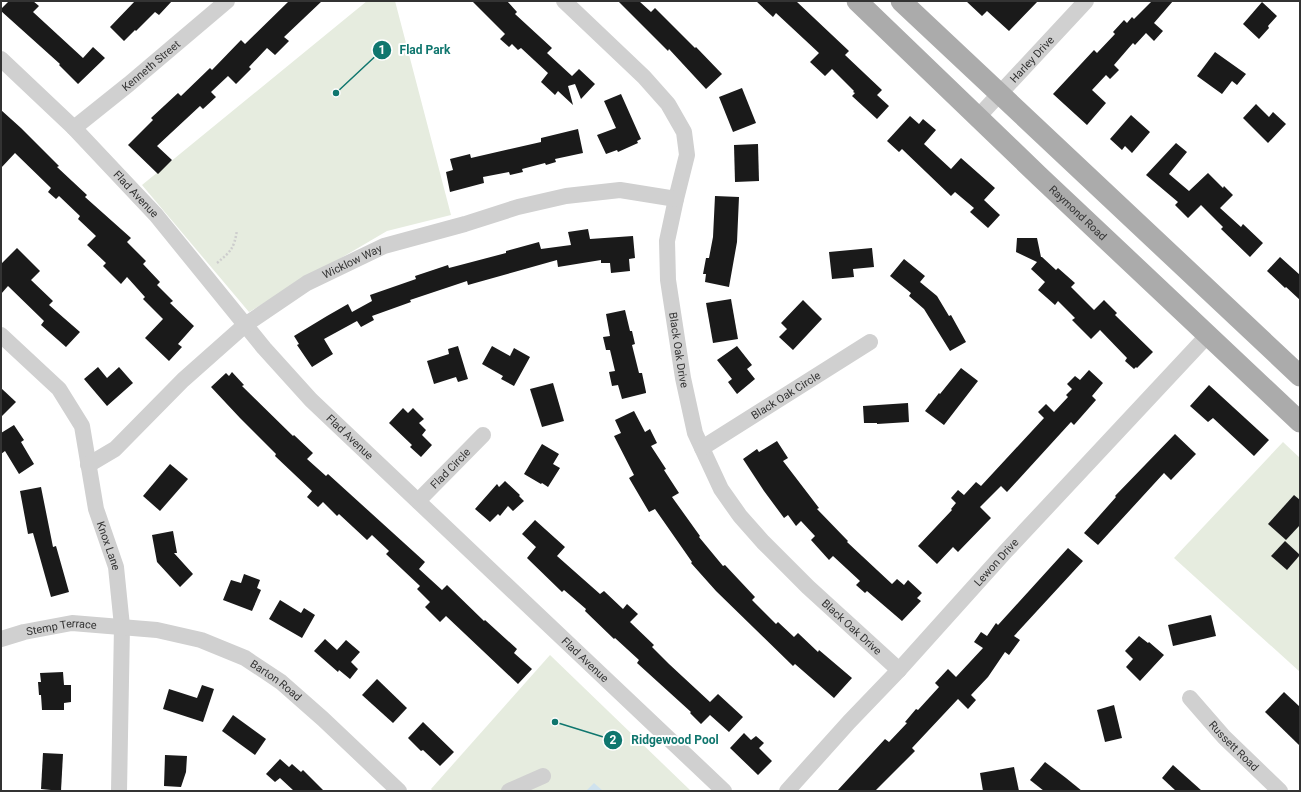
<svg xmlns="http://www.w3.org/2000/svg" width="1301" height="792" font-family="Roboto,sans-serif">
<style>
.green{fill:#e6ecdf}
.water{fill:#cfe2ee}
.building{fill:#1a1a1a}
.lines{fill:none;stroke-linecap:round;stroke-linejoin:round}
.path{stroke:#cdcdcd;stroke-width:2.5;stroke-dasharray:2 2;stroke-linecap:butt}
.minor{stroke:#d0d0d0;stroke-width:16}
.major{stroke:#ababab;stroke-width:21}
.labels{text-anchor:middle;stroke-width:4;stroke-linejoin:round;paint-order:stroke}
.street-label{font-size:11px;fill:#333;stroke:#fff}
.leader{fill:none;stroke:#0f766e;stroke-width:1.5}
.callout-dot{fill:#0f766e;stroke:#fff;stroke-width:1.5}
.mark-label{font-size:12px;text-anchor:middle;font-weight:bold;fill:#fff}
.callout-label{font-size:12px;text-anchor:middle;font-weight:bold;fill:#0f766e;stroke:#fff;stroke-width:4;stroke-linejoin:round;paint-order:stroke}
</style>
<rect width="100%" height="100%" fill="#fff"/>
<g class="green">
<polygon points="367,1 395,1 451,215 387,231 249,312 142,185"/>
<polygon points="1283,442 1300,458 1300,672 1174,558"/>
<polygon points="550,655 691,791 433,791 431,789"/>
</g>
<polygon class="water" points="594,783 603,791 586,791"/>
<g class="building">
<polygon points="9,1 33,1 39,6 33,12 83,58 93,47 105,58 78,84 59,65 60,64 1,11 1,9"/>
<polygon points="135,1 172,1 159,15 155,12 136,31 135,30 124,41 110,27"/>
<polygon points="289,1 322,1 284,37 289,41 275,55 267,48 249,67 251,69 236,84 228,76 211,92 216,97 203,109 200,106 157,146 172,160 158,174 128,145 153,120 151,118 178,93 181,96 210,68 212,70 241,40 245,44"/>
<polygon points="472,1 507,1 517,12 515,14 552,48 547,53 572,76 579,69 595,84 581,99 575,84 568,86 573,105 558,91 555,95 541,82 548,73 521,48 518,50 512,44 509,47 500,39 505,34"/>
<polygon points="618,1 639,1 651,12 655,8 695,48 696,47 722,74 706,89 669,49 668,51"/>
<polygon points="756,1 796,1 849,51 845,55 882,90 877,95 889,106 877,119 852,96 855,93 853,92 854,91 832,69 825,76 810,62 819,53 776,13 773,17"/>
<polygon points="966,1 1038,1 1009,31 987,11 982,16"/>
<polygon points="1152,1 1173,1 1154,23 1163,31 1154,41 1146,33 1135,45 1133,43 1114,65 1119,70 1110,79 1106,75 1092,90 1106,103 1087,125 1053,94 1094,50 1097,53 1115,34 1113,32 1124,20 1127,23 1132,17 1134,19"/>
<polygon points="1262,2 1277,16 1268,26 1269,28 1259,39 1243,24"/>
<polygon points="1215,52 1246,74 1237,85 1232,81 1222,94 1197,76"/>
<polygon points="742,88 756,123 733,132 719,97"/>
<polygon points="621,94 641,139 637,141 638,143 618,152 617,150 606,154 597,135 616,128 604,101"/>
<polygon points="1256,104 1269,117 1273,112 1286,124 1268,143 1243,118"/>
<polygon points="1,110 21,128 59,166 57,167 87,195 85,197 131,238 127,242 146,261 143,264 160,282 157,285 173,301 170,303 194,326 178,344 182,347 169,361 145,338 163,319 143,299 145,297 127,277 121,284 103,266 106,263 87,245 96,236 78,219 80,216 59,196 56,199 48,192 51,188 15,153 1,168"/>
<polygon points="1131,115 1150,132 1132,153 1125,146 1122,150 1110,139"/>
<polygon points="910,116 919,124 923,119 936,130 924,144 951,169 961,158 995,188 984,200 1000,215 988,228 970,212 974,208 955,192 951,196 902,149 899,152 887,141"/>
<polygon points="578,129 583,153 555,159 556,162 546,165 545,163 522,169 523,172 510,175 509,172 483,177 484,183 450,192 446,172 453,170 450,159 470,154 471,158 541,142 541,138"/>
<polygon points="1176,143 1187,152 1169,174 1189,191 1208,173 1223,188 1224,186 1233,195 1220,208 1241,227 1243,224 1263,243 1250,257 1221,229 1223,227 1201,205 1188,218 1175,205 1178,202 1146,175"/>
<polygon points="758,144 759,181 735,182 734,145"/>
<polygon points="715,196 739,197 737,242 729,287 705,282 706,274 703,274 706,258 709,258 713,237"/>
<polygon points="588,229 590,239 633,236 635,258 629,259 630,271 611,273 610,263 601,263 601,260 558,267 557,260 468,285 467,281 410,300 411,302 372,316 374,320 361,327 357,321 324,339 333,354 312,367 297,345 299,344 294,336 327,316 348,304 352,312 372,301 370,295 416,279 415,276 448,265 449,268 506,253 506,251 539,242 541,249 571,245 568,232"/>
<polygon points="1017,238 1037,238 1041,257 1042,257 1056,270 1058,268 1075,283 1071,287 1094,310 1104,300 1117,313 1115,315 1153,352 1137,368 1136,367 1134,369 1125,361 1127,358 1100,330 1091,339 1072,320 1075,318 1058,301 1055,305 1038,290 1045,282 1031,269 1037,262 1016,252"/>
<polygon points="17,248 40,271 31,280 53,301 49,305 80,332 66,347 41,325 44,321 8,286 1,294 1,264"/>
<polygon points="872,248 874,267 853,269 854,277 832,279 829,252"/>
<polygon points="1280,257 1300,275 1300,300 1286,287 1285,288 1267,271"/>
<polygon points="904,259 925,276 920,282 937,296 949,316 951,315 966,342 950,351 924,309 909,296 911,293 890,276"/>
<polygon points="731,299 738,339 713,343 706,303"/>
<polygon points="803,300 822,319 793,350 779,337 787,329 781,323"/>
<polygon points="625,310 630,331 632,331 635,344 632,345 639,373 642,373 646,392 646,393 622,399 618,385 612,386 609,372 615,371 610,350 606,350 603,337 610,336 606,314"/>
<polygon points="458,346 468,379 458,382 456,377 434,384 427,361 449,354 448,349"/>
<polygon points="492,346 510,356 514,348 530,357 514,386 501,379 503,376 482,364"/>
<polygon points="737,346 752,365 747,369 755,379 737,394 728,382 732,379 717,360"/>
<polygon points="98,367 107,378 119,367 133,383 107,406 84,379"/>
<polygon points="961,368 978,381 944,425 925,411 939,393 940,394"/>
<polygon points="1089,370 1103,383 1092,396 1096,400 1074,425 1071,422 1007,492 1001,486 980,507 991,518 958,552 953,547 937,564 918,546 952,510 951,509 956,503 951,498 958,490 964,495 976,482 981,486 1044,418 1038,412 1046,404 1054,412 1068,397 1066,395 1072,389 1067,384 1075,376 1080,380"/>
<polygon points="232,372 244,385 242,386 293,436 294,435 313,453 307,459 326,476 328,474 425,562 419,569 442,590 447,585 484,621 485,620 517,649 514,653 532,669 518,684 446,616 440,622 425,607 430,602 417,589 420,586 386,554 389,551 372,535 367,540 339,514 337,516 323,502 318,507 307,497 312,491 275,456 276,454 240,418 211,387 226,373 229,376"/>
<polygon points="553,383 564,421 542,427 530,389"/>
<polygon points="1209,385 1269,440 1254,456 1213,418 1208,422 1190,406"/>
<polygon points="1,388 16,402 1,417"/>
<polygon points="908,403 909,422 877,424 877,423 864,423 863,406"/>
<polygon points="403,408 408,413 413,408 424,419 419,423 426,430 422,435 432,445 421,457 410,447 412,445 389,423"/>
<polygon points="634,411 645,432 650,429 657,443 651,446 666,469 664,470 679,493 672,497 700,536 699,537 723,566 725,565 755,597 752,600 776,624 778,622 794,637 798,633 818,652 819,650 852,678 834,698 795,664 793,666 716,591 691,563 692,562 655,509 649,512 629,478 634,475 614,436 621,433 615,420"/>
<polygon points="14,425 24,440 21,442 34,464 19,474 5,451 1,454 1,433"/>
<polygon points="1175,434 1196,454 1171,480 1164,473 1098,545 1084,533 1116,497 1115,496"/>
<polygon points="777,441 788,458 783,461 819,508 817,509 848,541 847,542 892,584 897,579 904,585 908,580 922,593 917,598 921,601 902,621 867,591 865,593 856,585 860,581 833,556 829,560 811,540 815,536 801,521 796,526 788,515 784,518 764,491 743,459 757,449 759,452"/>
<polygon points="542,444 559,454 553,464 560,468 548,487 542,483 541,484 524,474"/>
<polygon points="170,464 188,479 160,511 143,496"/>
<polygon points="505,481 520,495 519,496 524,501 513,511 508,506 500,516 498,514 490,522 475,509 497,484 499,487"/>
<polygon points="41,487 53,547 56,546 69,592 51,597 33,533 28,534 20,491"/>
<polygon points="1294,495 1300,500 1300,525 1286,540 1268,524"/>
<polygon points="535,520 565,547 557,556 600,594 604,591 623,609 627,604 638,614 630,622 654,645 652,647 669,664 710,702 718,694 743,717 729,732 710,715 701,724 690,713 691,712 637,663 639,660 615,638 614,639 585,611 586,609 564,590 562,592 527,558 536,547 522,534"/>
<polygon points="173,531 177,553 174,553 193,574 180,587 157,562 152,535"/>
<polygon points="1285,541 1300,555 1287,570 1271,556"/>
<polygon points="1068,548 1083,561 1014,636 1020,640 1009,655 1005,652 988,677 971,695 976,700 968,709 958,699 912,748 915,751 875,791 837,791 885,739 889,742 907,723 905,722 916,709 918,710 939,687 935,683 948,669 956,677 983,648 974,642 981,632 987,636 996,623 998,625"/>
<polygon points="244,574 260,580 257,588 261,590 252,611 223,600 231,580 241,583"/>
<polygon points="280,600 301,613 304,608 315,615 302,638 269,619"/>
<polygon points="1211,615 1216,636 1173,646 1168,625"/>
<polygon points="1139,636 1148,643 1149,642 1164,655 1140,681 1126,667 1133,659 1125,651"/>
<polygon points="325,639 337,650 346,640 360,652 351,662 358,669 350,679 339,670 338,672 314,651"/>
<polygon points="63,672 64,685 71,685 71,702 64,703 64,710 42,710 41,695 39,695 38,682 41,682 40,673"/>
<polygon points="377,679 407,708 393,723 362,695"/>
<polygon points="202,685 214,689 203,722 163,709 169,689 197,698"/>
<polygon points="1284,692 1300,707 1300,746 1265,712"/>
<polygon points="1114,705 1122,738 1105,742 1097,710"/>
<polygon points="233,715 266,739 255,755 222,731"/>
<polygon points="423,722 454,752 440,766 423,750 421,751 408,738"/>
<polygon points="744,733 751,740 756,736 764,743 759,748 772,761 758,775 730,748"/>
<polygon points="43,753 63,754 61,791 41,789"/>
<polygon points="165,755 187,756 186,772 181,787 164,786"/>
<polygon points="280,759 289,767 292,764 301,772 303,770 324,791 294,791 280,778 275,782 266,774"/>
<polygon points="1045,762 1066,778 1082,791 1044,791 1030,780"/>
<polygon points="1173,765 1202,791 1176,791 1162,778"/>
<polygon points="1014,767 1019,791 983,791 980,773"/>
</g>
<g class="lines">
<path class="path" d="M217 263C231 251 234 249 237 230"/>
<g class="minor">
<path id="s1" d="M564 1 644 77 668 104 684 132 687 155 676 199 667 241 668 280 683 378 695 433 721 489 740 516 763 542 808 587 899 670"/>
<path id="s2" d="M1 59 74 128 156 215 264 348 311 400 724 791"/>
<path id="s3" d="M978 117 1086 1"/>
<path id="s4" d="M74 128 129 84 227 1"/>
<path id="s5" d="M1 335 59 389 82 426 96 509 116 567 122 626 119 791"/>
<path id="s6" d="M702 448 870 342"/>
<path id="s7" d="M88 465 115 449 183 380 245 325 307 283 384 246 465 224 518 207 566 196 620 190 676 199"/>
<path id="s8" d="M418 501 483 435"/>
<path id="s9" d="M1 639 24 632 72 623 157 630 201 640 245 658 281 682 323 719 399 791"/>
<path id="s10" d="M1190 698 1224 737 1280 791"/>
<polyline points="509,791 543,776"/>
<path id="s11" d="M787 791 849 722 899 670 1006 551 1207 336"/>
</g>
<g class="major">
<path id="s12" d="M857 1 1039 176 1300 422"/>
<polyline points="901,1 1300,376"/>
</g>
</g>
<g class="labels">
<g class="street-label">
<text dy="4" stroke="none"><textPath href="#s3" startOffset="79">Harley Drive</textPath></text>
<text dy="4" stroke="none"><textPath href="#s4" startOffset="99">Kenneth Street</textPath></text>
<text dy="4" stroke="none"><textPath href="#s2" startOffset="191">Flad Avenue</textPath></text>
<text dy="4" stroke="none"><textPath href="#s12" startOffset="306">Raymond Road</textPath></text>
<text dy="4" stroke="none"><textPath href="#s7" startOffset="336">Wicklow Way</textPath></text>
<text dy="4" stroke="none"><textPath href="#s1" startOffset="400">Black Oak Drive</textPath></text>
<text dy="4" stroke="none"><textPath href="#s6" startOffset="99">Black Oak Circle</textPath></text>
<text dy="4" stroke="none"><textPath href="#s2" startOffset="515">Flad Avenue</textPath></text>
<text dy="4" stroke="none"><textPath href="#s8" startOffset="46">Flad Circle</textPath></text>
<text dy="4" stroke="none"><textPath href="#s5" startOffset="246">Knox Lane</textPath></text>
<text dy="4" stroke="none"><textPath href="#s11" startOffset="310">Lewon Drive</textPath></text>
<text dy="4" stroke="none"><textPath href="#s1" startOffset="737">Black Oak Drive</textPath></text>
<text dy="4" stroke="none"><textPath href="#s9" startOffset="62">Stemp Terrace</textPath></text>
<text dy="4" stroke="none"><textPath href="#s2" startOffset="839">Flad Avenue</textPath></text>
<text dy="4" stroke="none"><textPath href="#s9" startOffset="289">Barton Road</textPath></text>
<text dy="4" stroke="none"><textPath href="#s10" startOffset="65">Russett Road</textPath></text>
</g>
</g>
<path class="leader" d="M336 93L382 50M555 722L613 740"/>
<g class="callout-dot">
<circle cx="336" cy="93" r="4"/>
<circle cx="555" cy="722" r="4"/>
<circle cx="382" cy="50" r="10"/>
<circle cx="613" cy="740" r="10"/>
</g>
<g class="mark-label">
<text x="382" y="54">1</text>
<text x="613" y="744">2</text>
</g>
<g class="callout-label">
<text x="425" y="54">Flad Park</text>
<text x="675" y="744">Ridgewood Pool</text>
</g>
<rect width="1301" height="792" fill="none" stroke="#333333" stroke-width="4"/>
</svg>
